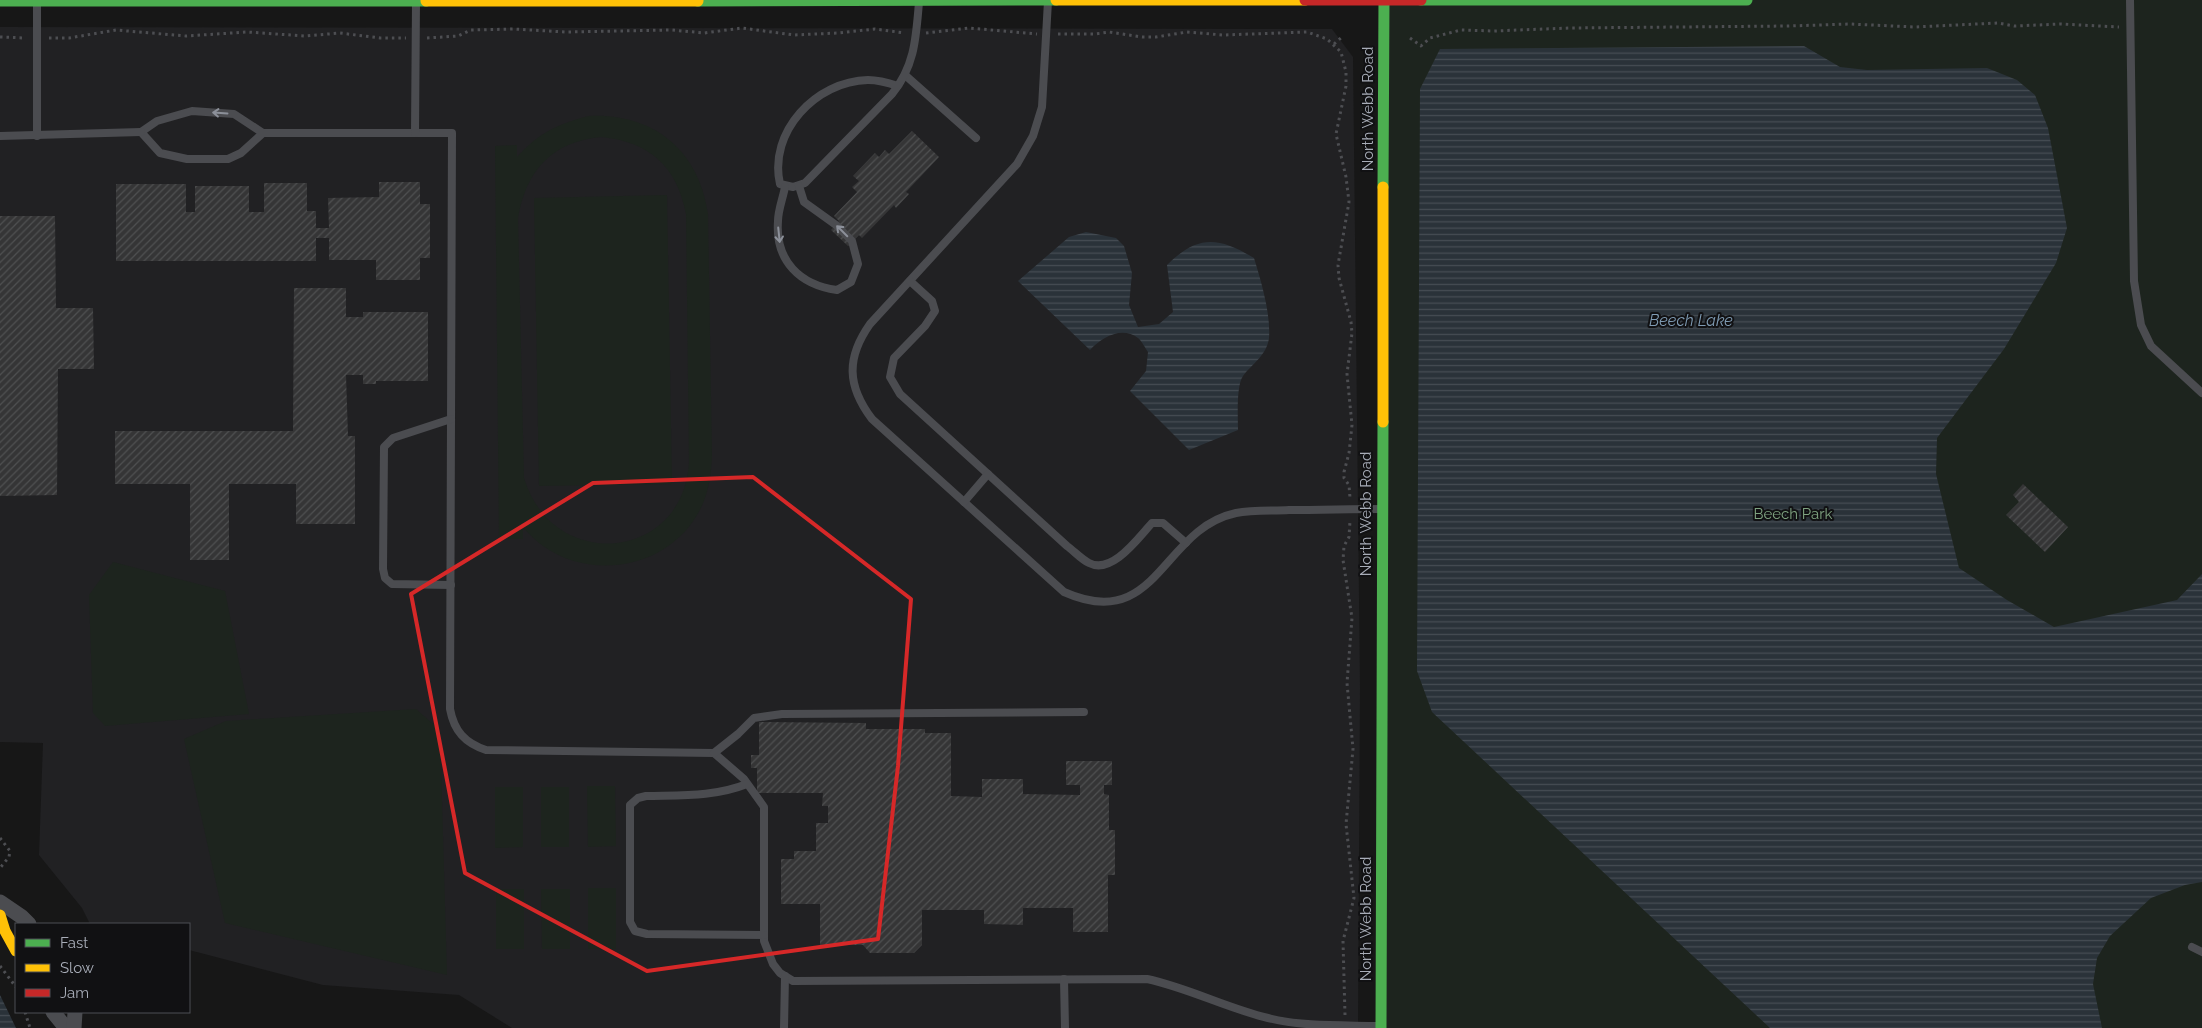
<svg xmlns="http://www.w3.org/2000/svg" width="2202" height="1028" font-family="Raleway,sans-serif">
<style>
.built{fill:#212123}
.green{fill:#1d241e;fill-rule:evenodd}
.water{fill:url(#water-rules)}
.building{fill:url(#building-hatch)}
.lines{fill:none;stroke-linecap:round;stroke-linejoin:round}
.path{stroke:#4d4e52;stroke-width:3;stroke-dasharray:2.5 4;stroke-linecap:butt}
.lane{stroke:#4b4c50;stroke-width:8}
.street{stroke:#4b4c50;stroke-width:15}
.fast{stroke:#4caf50;stroke-width:11}
.slow{stroke:#ffc107;stroke-width:11}
.jam{stroke:#c62828;stroke-width:11}
.oneway{stroke:#8c9099}
.marked{fill:none;stroke:#d62828;stroke-width:4;stroke-linejoin:round}
.labels{text-anchor:middle;stroke-width:4;stroke-linejoin:round;paint-order:stroke}
.street-label{font-size:15px;fill:#a8adb8;stroke:#111113}
.park-label{font-size:15px;fill:#7fa381;stroke:#111113}
.water-label{font-size:16px;font-style:italic;fill:#7f9bb3;stroke:#111113}
</style>
<defs>
<pattern id="water-rules" width="6" height="5" patternUnits="userSpaceOnUse" patternTransform="scale(1.25)"><rect width="6" height="5" fill="#2a3239"/><path d="M0 2.5h6" fill="none" stroke="#464d54"/></pattern>
<pattern id="building-hatch" width="6" height="6" patternUnits="userSpaceOnUse" patternTransform="scale(1.25)"><rect width="6" height="6" fill="#353536"/><path d="M-1 1l2-2M0 6l6-6M5 7l2-2" fill="none" stroke="#4f5051"/></pattern>
</defs>
<rect width="100%" height="100%" fill="#171717"/>
<polygon class="built" points="0,27 1332,29 1353,57 1360,688 1358,1028 512,1028 459,995 323,985 189,950 189,924 90,924 82,908 39,855 43,743 0,742"/>
<g class="green">
<polygon points="1384,0 2202,0 2202,1028 1383,1028"/>
<path d="M589 116C653 113 699 150 708 214L712 456C711 477 708 497 697 515 666 568 592 581 543 546 536 541 530 534 523 528V539H499L495 146 517 145V157C539 133 557 124 589 116ZM602 137C650 142 677 167 686 214L689 462C684 561 553 574 524 478L518 218C526 171 552 141 602 137Z"/>
<polygon points="667,195 672,484 539,486 534,198"/>
<polygon points="113,562 225,591 249,714 105,726 93,713 89,595"/>
<polygon points="416,709 440,730 447,975 225,923 184,739 226,721"/>
<polygon points="587,786 615,786 616,846 588,847"/>
<polygon points="495,787 523,787 523,847 495,848"/>
<rect x="541" y="787" width="28" height="60"/>
<rect x="588" y="888" width="28" height="61"/>
<rect x="496" y="889" width="28" height="60"/>
<polygon points="541,889 570,889 570,949 542,949"/>
</g>
<g class="water">
<polygon points="1804,46 1840,67 1867,70 1987,68 2017,80 2035,95 2048,128 2067,228 2056,263 2004,349 1937,438 1936,474 1959,568 2007,600 2054,627 2177,600 2202,574 2202,882 2185,885 2151,898 2110,936 2097,958 2093,984 2102,1028 1770,1028 1432,712 1417,671 1420,89 1440,49"/>
<path d="M1086 232 1116 238 1124 246 1132 273 1129 305 1138 327 1159 324 1173 312 1167 265C1198 234 1219 237 1254 258 1261 281 1271 314 1269 338 1267 355 1252 364 1243 376 1236 386 1238 418 1238 430L1189 450 1130 391 1146 371 1148 352C1145 348 1142 341 1138 338 1122 326 1102 337 1090 350L1018 281 1069 237Z"/>
<polygon points="0,995 16,1028 0,1028"/>
</g>
<g class="building">
<polygon points="912,131 939,157 906,192 909,194 896,208 894,205 862,238 859,235 848,246 831,230 839,221 834,216 857,192 852,187 859,181 853,176 875,153 879,157 885,150 889,154"/>
<polygon points="379,182 420,182 420,204 430,204 430,258 420,258 420,280 376,280 376,260 329,260 329,238 316,238 316,261 116,261 116,184 186,184 186,212 195,212 195,186 249,186 249,212 264,212 264,183 307,183 307,211 316,211 316,228 329,228 328,198 379,197"/>
<polygon points="0,216 55,216 56,308 93,308 94,369 58,369 57,495 0,496"/>
<polygon points="294,288 346,288 346,317 363,317 363,312 428,312 428,381 376,381 376,384 363,384 363,375 346,375 348,436 355,436 355,524 296,524 296,484 229,484 229,560 190,560 190,484 115,484 115,431 293,431"/>
<polygon points="2023,484 2068,527 2045,552 2006,515 2019,502 2013,495"/>
<polygon points="759,722 866,723 866,729 925,729 925,733 951,733 951,796 982,797 982,779 1023,779 1023,794 1080,795 1080,785 1066,785 1066,761 1112,761 1112,785 1104,785 1104,794 1109,795 1109,830 1115,830 1115,875 1108,875 1108,932 1073,932 1073,908 1023,908 1023,925 984,924 984,910 922,910 922,945 914,953 870,953 863,945 820,945 820,904 781,904 781,859 794,859 794,851 816,851 816,823 828,823 828,806 822,806 823,793 757,793 757,768 751,768 751,755 759,755"/>
</g>
<g class="lines">
<g class="path">
<polyline points="926,33 969,28 1037,34"/>
<polyline points="1058,34 1095,34 1109,32 1142,37 1156,37 1187,32 1223,35 1307,32 1327,39 1341,52 1346,72 1346,86 1336,134 1346,177 1349,202 1338,265 1339,278 1351,322 1352,333 1347,374 1352,425 1349,453 1344,472 1344,478 1349,485 1350,498"/>
<polyline points="0,37 25,38"/>
<polyline points="49,38 69,38 116,30 186,36 247,32 305,36 340,33 380,38 406,38"/>
<polyline points="427,38 458,36 471,30 514,29 565,32 672,30 704,33 742,28 794,35 838,33 875,29 905,33"/>
<polyline points="1410,38 1421,46 1430,38 1461,30 1494,31 1569,28 1789,26 1850,24 1915,27 1998,23 2014,26 2061,24 2119,27"/>
<polyline points="1334,44 1343,36"/>
<polyline points="0,838 10,851 9,857 0,868"/>
<polyline points="0,966 16,987"/>
<polyline points="25,1012 30,1028"/>
<polyline points="1345,1015 1343,941 1354,898 1346,824 1353,749 1347,683 1352,618 1343,560 1344,546 1349,537 1350,521"/>
</g>
<g class="lane">
<polyline points="2130,0 2134,281 2141,325 2151,346 2202,393"/>
<path d="M1048 1 1042 107 1033 136 1017 164 870 324C846 358 847 386 872 419L1064 592C1158 634 1161 529 1236 513 1253 510 1272 511 1289 510 1320 510 1351 509 1381 509"/>
<polyline points="37,3 37,136"/>
<polyline points="905,75 976,138"/>
<path d="M898 86C889 83 878 80 868 80 816 81 768 132 780 184L793 187 805 183 892 94C915 66 916 37 919 2"/>
<path d="M263 133 241 153 228 159H187L160 153 141 132 157 121 192 111 234 114 263 133H452L450 709C454 731 465 743 486 750L714 753 744 779 764 807V941L773 964 780 973 793 981 1147 979C1189 988 1226 1008 1268 1018 1303 1027 1343 1025 1379 1026"/>
<polyline points="415,133 416,2"/>
<polyline points="0,136 141,132"/>
<path d="M785 187C783 198 778 210 778 221 775 261 800 285 837 290L851 282 858 264 852 241 836 225 804 202 799 186"/>
<path d="M910 281 932 301 935 311 925 326 894 358 890 377 900 394 1067 546C1074 551 1081 559 1089 563 1112 575 1138 538 1152 523H1163L1186 543"/>
<polyline points="964,502 988,474"/>
<polyline points="451,585 392,584 385,578 383,569 384,447 393,438 451,419"/>
<polyline points="714,753 738,734 754,718 782,714 1084,712"/>
<path d="M747 784C714 797 681 795 646 796L638 798 630 805V922L635 931 647 934 764 935"/>
<polyline points="2192,947 2202,952"/>
<polyline points="1064,979 1065,1028"/>
<polyline points="784,1028 785,976"/>
</g>
<g class="street">
<polyline points="0,902 22,917 29,924"/>
<polyline points="53,1012 66,1028"/>
<polyline points="74,1028 75,1012"/>
</g>
<g class="fast">
<polyline points="1421,0 1747,0"/>
<polyline points="0,1 426,1"/>
<polyline points="698,1 1056,0"/>
<polyline points="1383,187 1384,0"/>
<polyline points="1381,1028 1383,422"/>
</g>
<g class="slow">
<polyline points="1056,0 1305,0"/>
<polyline points="426,1 698,1"/>
<polyline points="1383,422 1383,187"/>
<polyline points="0,915 5,931 16,951"/>
</g>
<polyline class="jam" points="1305,0 1421,0"/>
</g>
<defs><path id="oneway-shaft" d="M-6 0H5M1.5-3L5.5 0L1.5 3" fill="none" stroke-width="1.6" stroke-linecap="round" stroke-linejoin="round" transform="scale(1.25)"/></defs>
<g class="oneway">
<use href="#oneway-shaft" transform="translate(220 113) rotate(-176)"/>
<use href="#oneway-shaft" transform="translate(842 231) rotate(-135)"/>
<use href="#oneway-shaft" transform="translate(779 235) rotate(84)"/>
</g>
<path class="marked" d="M753 477 911 599 898 766 878 939 647 971 465 873 411 594 593 483Z"/>
<g class="labels">
<g class="street-label">
<text transform="translate(1368 109) rotate(-90)" y="5">North Webb Road</text>
<text transform="translate(1366 514) rotate(-90)" y="5">North Webb Road</text>
<text transform="translate(1366 919) rotate(-90)" y="5">North Webb Road</text>
</g>
<g class="park-label">
<text x="1793" y="519">Beech Park</text>
</g>
<g class="water-label">
<text x="1691" y="326">Beech Lake</text>
</g>
</g>
<rect x="15" y="923" width="175" height="90" fill="#111113" stroke="#4d4f55"/>
<rect x="25" y="939" width="25" height="8" fill="#4caf50" stroke="#4d4f55"/>
<text x="60" y="948" font-size="15" fill="#a8adb8">Fast</text>
<rect x="25" y="964" width="25" height="8" fill="#ffc107" stroke="#4d4f55"/>
<text x="60" y="973" font-size="15" fill="#a8adb8">Slow</text>
<rect x="25" y="989" width="25" height="8" fill="#c62828" stroke="#4d4f55"/>
<text x="60" y="998" font-size="15" fill="#a8adb8">Jam</text>
</svg>
